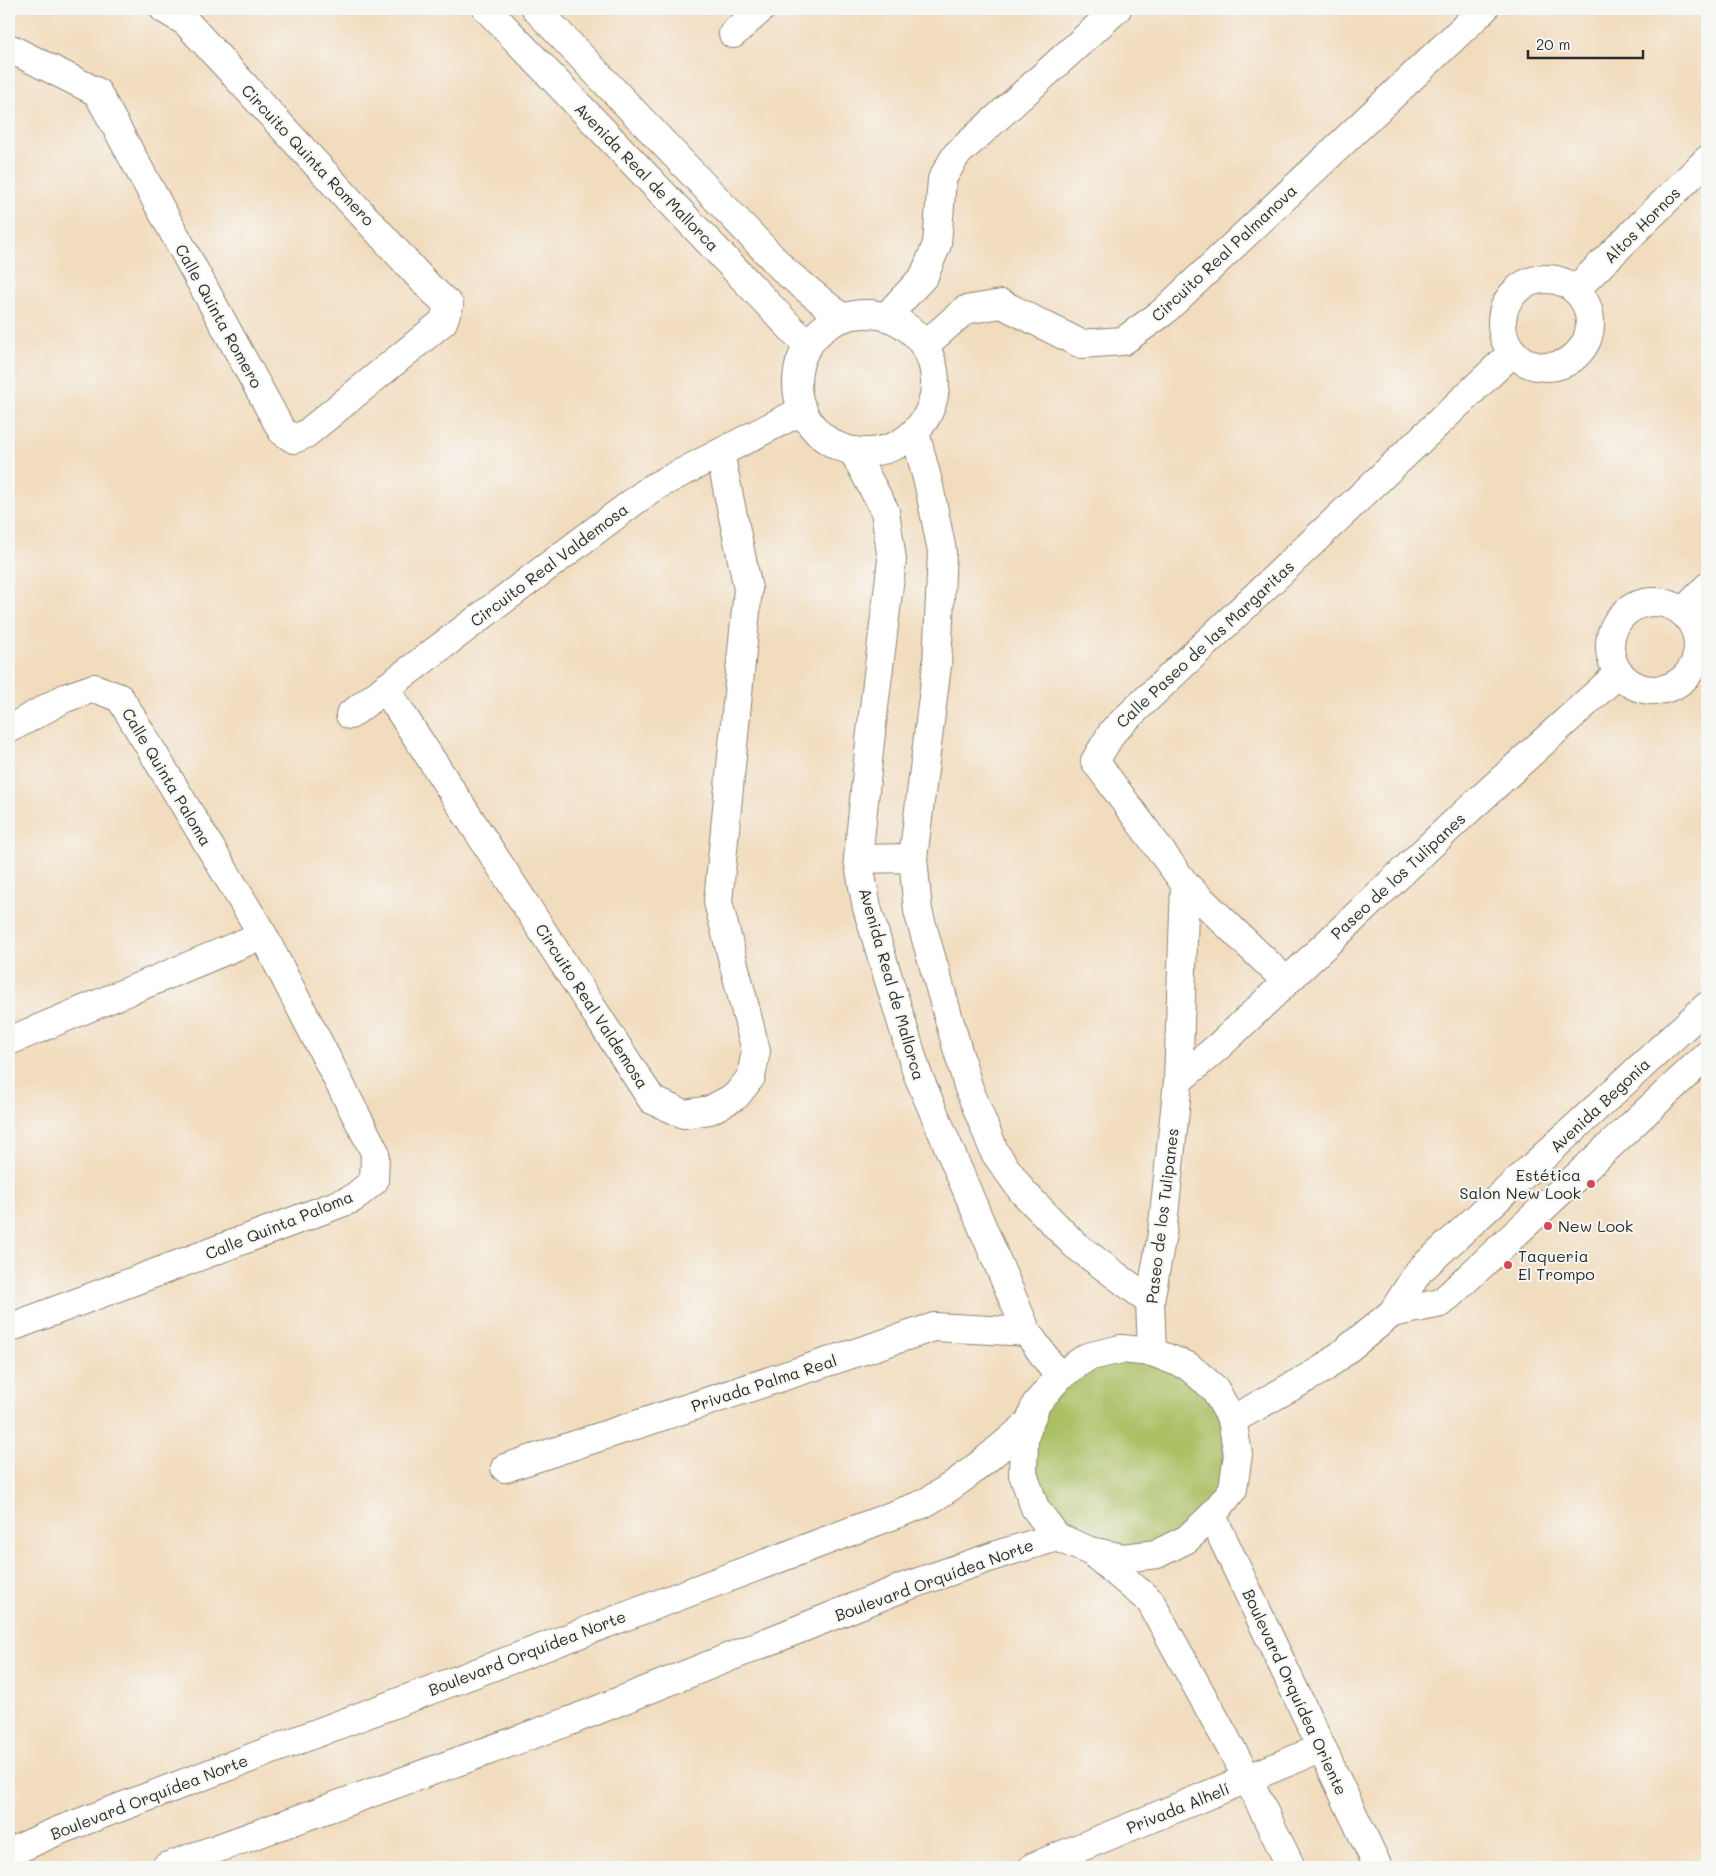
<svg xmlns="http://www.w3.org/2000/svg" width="1716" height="1876" font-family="Mali,sans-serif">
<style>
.green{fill:#abbf63;stroke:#6b7547}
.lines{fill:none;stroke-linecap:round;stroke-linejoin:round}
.minor-casing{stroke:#8e8474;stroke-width:30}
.minor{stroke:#fff;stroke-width:28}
.poi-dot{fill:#d1495b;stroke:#f6f6f2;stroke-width:2}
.labels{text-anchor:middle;stroke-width:4;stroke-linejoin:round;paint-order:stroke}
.street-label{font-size:16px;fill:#2b2b2b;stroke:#f6f6f2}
.poi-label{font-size:16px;fill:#2b2b2b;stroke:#f6f6f2;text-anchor:start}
</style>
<rect width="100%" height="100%" fill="#f6f6f2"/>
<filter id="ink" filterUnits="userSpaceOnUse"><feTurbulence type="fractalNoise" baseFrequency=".02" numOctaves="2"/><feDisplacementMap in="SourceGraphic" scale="10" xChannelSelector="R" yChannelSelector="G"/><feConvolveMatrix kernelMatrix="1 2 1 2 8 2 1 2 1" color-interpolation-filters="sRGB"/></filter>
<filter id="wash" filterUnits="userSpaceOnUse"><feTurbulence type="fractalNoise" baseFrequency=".0096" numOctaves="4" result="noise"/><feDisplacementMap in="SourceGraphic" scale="20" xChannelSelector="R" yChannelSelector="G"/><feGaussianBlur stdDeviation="1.12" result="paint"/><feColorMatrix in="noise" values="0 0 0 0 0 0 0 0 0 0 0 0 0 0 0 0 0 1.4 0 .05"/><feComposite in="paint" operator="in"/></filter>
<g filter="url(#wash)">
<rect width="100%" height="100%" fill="#f2dcbe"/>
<polygon class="green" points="1148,1353 1220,1402 1227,1490 1187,1539 1091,1550 1042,1513 1029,1424 1063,1376"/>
</g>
<g filter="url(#ink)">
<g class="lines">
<defs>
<g id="minor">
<polyline points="487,9 808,346"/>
<polyline points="536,9 786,272 842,318"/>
<polyline points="733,34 761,9"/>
<polyline points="9,48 97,92 282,431 294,439 306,434 443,322 449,305 429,287 186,22 164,9"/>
<circle cx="1546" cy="323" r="44"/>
<polyline points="1576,289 1707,160"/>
<circle cx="866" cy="383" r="69"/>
<polyline points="887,316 924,276 937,244 942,179 956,155 1117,9"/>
<polyline points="925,345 965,310 1002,304 1081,344 1123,341 1162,313 1484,9"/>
<polyline points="915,432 929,486 942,551 937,665 913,858 918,911 968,1086 995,1153 1023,1192 1075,1245 1150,1301"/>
<polyline points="853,451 885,511 892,560 871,732 858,859 867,908 917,1073 1027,1332 1059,1377"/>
<circle cx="1654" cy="646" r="44"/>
<polyline points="1683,612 1707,587"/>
<polyline points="385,688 652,1100 684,1114 710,1110 736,1096 751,1077 756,1051 718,902 748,589 720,453"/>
<polyline points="350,715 652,488 803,410"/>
<polyline points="9,729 65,698 94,688 120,698 263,935 375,1152 374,1181 352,1199 9,1328"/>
<polyline points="858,859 913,858"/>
<polyline points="1286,981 1185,884 1095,761 1113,731 1512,353"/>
<polyline points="9,1041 263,935"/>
<polyline points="1178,1081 1220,1045 1453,824 1619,673"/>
<polyline points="1392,1313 1419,1271 1707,1006"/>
<polygon points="1121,1349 1152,1352 1188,1366 1215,1389 1232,1420 1238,1454 1233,1489 1212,1516 1187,1539 1157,1554 1123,1558 1090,1551 1057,1537 1035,1508 1023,1474 1024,1438 1036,1404 1059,1377 1087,1357"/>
<polyline points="1152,1352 1150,1301 1162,1234 1178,1081 1185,884"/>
<polyline points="1232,1420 1323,1369 1392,1313 1441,1303 1707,1055"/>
<polyline points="505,1468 934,1327 1027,1332"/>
<polyline points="1212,1516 1378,1867"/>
<polyline points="1093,1553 1150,1601 1248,1779 1291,1867"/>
<path d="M9 1853 55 1832 923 1504C962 1482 994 1453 1028 1424"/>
<polyline points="166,1867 570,1721 907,1586 1003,1553 1057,1537"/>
<polyline points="1033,1867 1322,1748"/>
</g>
</defs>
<use href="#minor" class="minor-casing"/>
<use href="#minor" class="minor"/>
</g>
</g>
<g class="poi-dot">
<circle cx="1591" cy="1184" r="5"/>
<circle cx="1548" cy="1226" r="5"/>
<circle cx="1508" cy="1265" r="5"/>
</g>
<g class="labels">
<g class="street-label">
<text transform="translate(308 155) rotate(47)" y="6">Circuito Quinta Romero</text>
<text transform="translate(647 177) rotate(46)" y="6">Avenida Real de Mallorca</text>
<text transform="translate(1642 225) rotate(-45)" y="6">Altos Hornos</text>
<text transform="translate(1224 253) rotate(-43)" y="6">Circuito Real Palmanova</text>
<text transform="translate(219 316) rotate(61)" y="6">Calle Quinta Romero</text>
<text transform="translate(549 565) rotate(-37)" y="6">Circuito Real Valdemosa</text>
<text transform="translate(1205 644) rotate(-43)" y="6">Calle Paseo de las Margaritas</text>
<text transform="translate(167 777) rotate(59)" y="6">Calle Quinta Paloma</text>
<text transform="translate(1398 876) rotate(-43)" y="6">Paseo de los Tulipanes</text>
<text transform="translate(892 984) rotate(74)" y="6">Avenida Real de Mallorca</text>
<text transform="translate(592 1006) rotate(57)" y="6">Circuito Real Valdemosa</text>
<text transform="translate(1600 1105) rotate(-43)" y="6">Avenida Begonia</text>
<text transform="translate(1162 1216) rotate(-83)" y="6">Paseo de los Tulipanes</text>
<text transform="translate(279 1225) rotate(-22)" y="6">Calle Quinta Paloma</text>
<text transform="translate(764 1383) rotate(-18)" y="6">Privada Palma Real</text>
<text transform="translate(934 1580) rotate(-20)" y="6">Boulevard Orquídea Norte</text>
<text transform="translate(527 1653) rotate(-21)" y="6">Boulevard Orquídea Norte</text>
<text transform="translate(1295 1692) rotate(65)" y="6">Boulevard Orquídea Oriente</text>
<text transform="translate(149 1797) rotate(-21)" y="6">Boulevard Orquídea Norte</text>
<text transform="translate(1178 1808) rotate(-22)" y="6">Privada Alhelí</text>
</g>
<g class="poi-label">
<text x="1581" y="1181" text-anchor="end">Estética<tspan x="1581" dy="18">Salon New Look</tspan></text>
<text x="1558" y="1232">New Look</text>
<text x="1518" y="1262">Taqueria<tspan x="1518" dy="18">El Trompo</tspan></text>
</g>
</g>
<rect width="1716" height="1876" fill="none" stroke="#f6f6f2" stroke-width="30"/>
<path d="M1528 50v8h115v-8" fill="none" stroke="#2b2b2b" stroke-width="2.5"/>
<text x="1536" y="50" font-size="15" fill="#2b2b2b" stroke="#f6f6f2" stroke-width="4" paint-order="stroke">20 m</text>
</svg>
